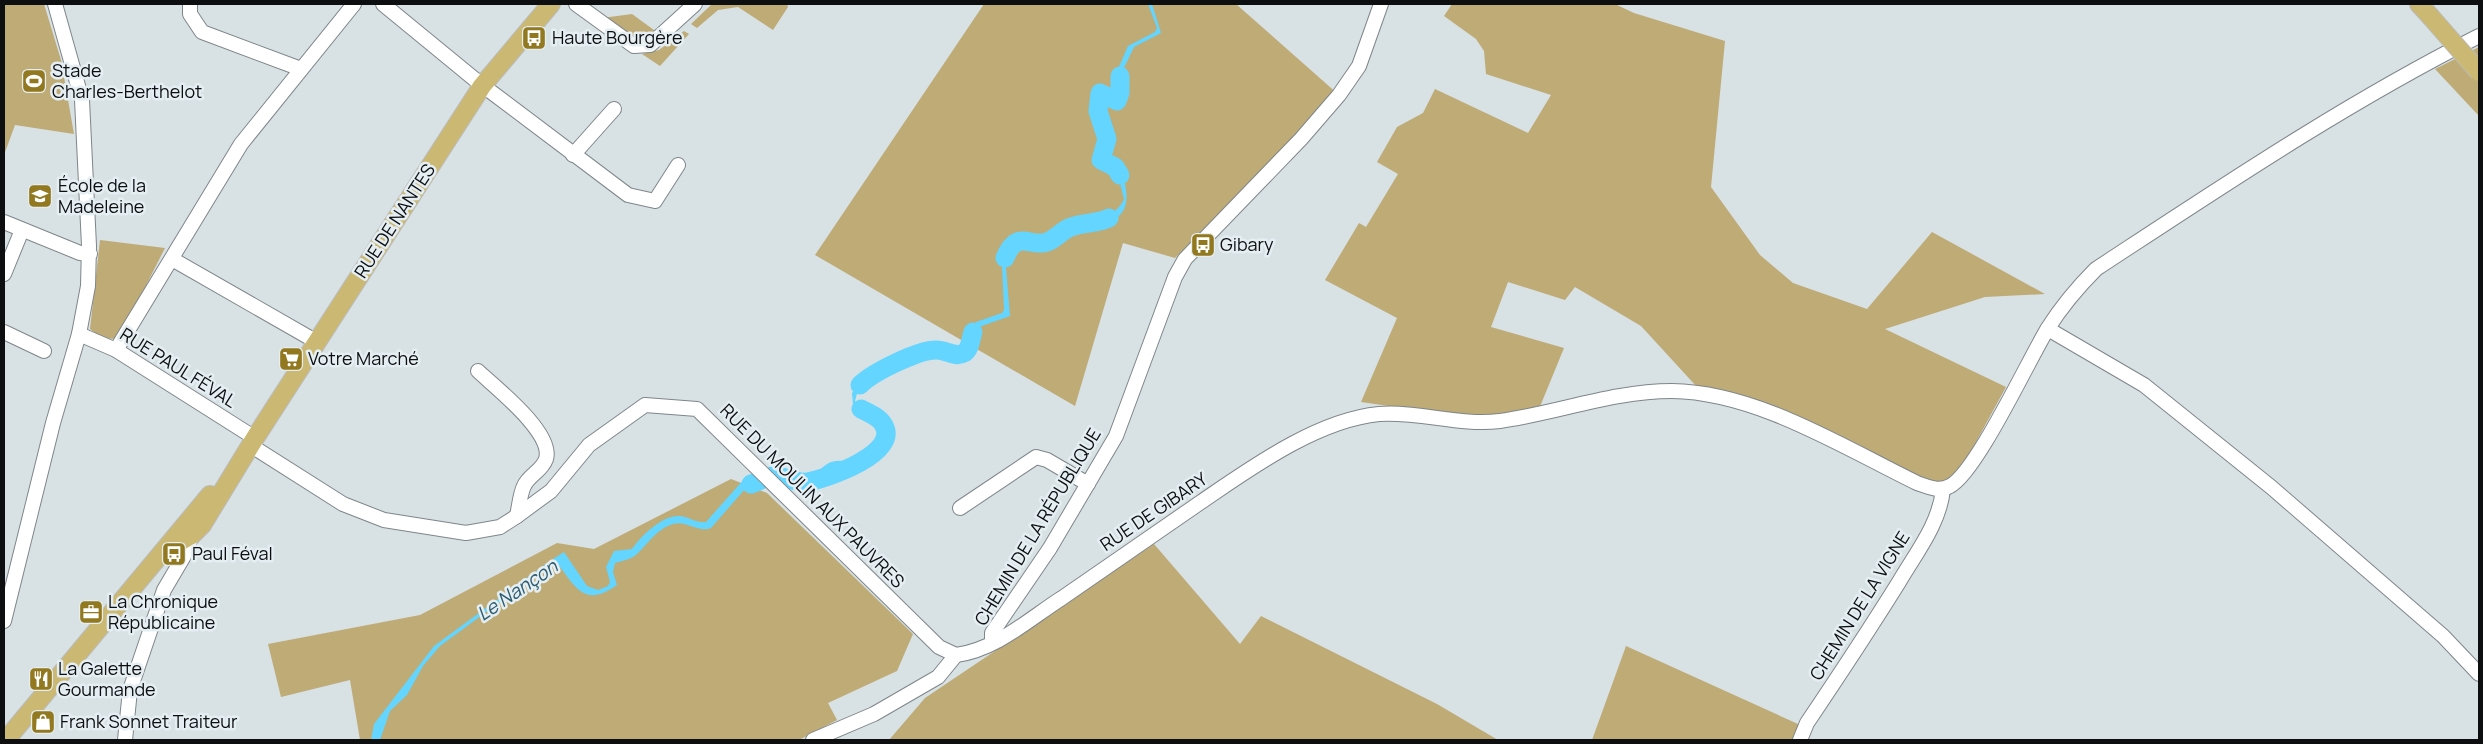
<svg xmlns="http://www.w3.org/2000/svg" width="2483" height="744" font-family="Manrope,sans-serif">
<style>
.green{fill:#beab76}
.water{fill:#63d5fe}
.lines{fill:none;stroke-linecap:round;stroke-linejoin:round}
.river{stroke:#63d5fe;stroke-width:19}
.minor-casing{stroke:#7f868a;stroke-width:16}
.major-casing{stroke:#bbbcbc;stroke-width:20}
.minor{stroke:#fff;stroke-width:14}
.major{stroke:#cab873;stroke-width:18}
.major-bridge-casing{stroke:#bbbcbc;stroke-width:20;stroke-linecap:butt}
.major-bridge{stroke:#cab873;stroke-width:18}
.labels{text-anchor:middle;stroke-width:5;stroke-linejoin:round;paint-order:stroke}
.poi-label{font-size:18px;fill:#0c0e10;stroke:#e5eef2;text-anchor:start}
.street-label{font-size:18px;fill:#0c0e10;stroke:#e5eef2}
.water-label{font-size:19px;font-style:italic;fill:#2c5c6e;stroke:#e5eef2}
</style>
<rect width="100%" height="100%" fill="#d8e1e4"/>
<g class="green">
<polygon points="4,4 44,4 61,60 74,134 15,125 4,155"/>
<polygon points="712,4 787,4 788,7 773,30 738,7 718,10 697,28 691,24"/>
<polygon points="984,4 1236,4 1339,95 1175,258 1123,243 1075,406 815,255"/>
<polygon points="1452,4 1615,4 1634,13 1725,41 1711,187 1760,255 1793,283 1867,309 1932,232 2045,294 1985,297 1885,329 2006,387 1958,475 1945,484 1927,483 1775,406 1697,387 1641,326 1575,287 1565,300 1508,282 1491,327 1564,348 1539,409 1485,416 1437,413 1361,402 1397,318 1325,280 1359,223 1366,227 1398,174 1377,162 1397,127 1423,113 1435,89 1528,133 1551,95 1486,74 1484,51 1476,39 1444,16"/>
<polygon points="632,14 658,33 654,37 638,41 602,18"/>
<polygon points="684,31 689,34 660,66 642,54 659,50"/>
<polygon points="2479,47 2479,116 2435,69"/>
<polygon points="100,240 165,248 124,329 116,339 102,338 90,329"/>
<polygon points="731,479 767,493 913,634 897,671 828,703 837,720 799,740 360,740 350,680 281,697 268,644 420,615 557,543 594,549"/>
<polygon points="1154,544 1240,644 1261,616 1437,704 1498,740 889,740 925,698"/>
<polygon points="1626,646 1809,729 1805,740 1592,740"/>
</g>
<g class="water">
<path d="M1148 4H1152L1161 33 1134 47 1124 68 1121 101 1103 91C1099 109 1104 121 1110 138L1103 160 1119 167C1127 184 1134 213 1110 221 1099 224 1089 222 1079 224 1067 227 1057 238 1046 244L1027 239 1012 247 1006 268 1010 316 979 327 968 353 956 354 938 348 881 369 858 390 855 401 858 407 874 414 887 423C895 456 860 463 838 471 828 475 819 479 809 482H801L776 474 770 477 767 474 777 469 789 475 811 479C835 452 833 466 860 457 870 454 880 440 887 433L884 424 853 405 852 393C879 360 905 358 943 344L955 352 966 350 976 322 1002 313 1004 310 1002 265 1009 243 1030 234 1047 239C1057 234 1063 224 1073 221 1091 214 1113 223 1124 199L1116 168 1100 163 1107 136 1097 121V90L1098 86 1120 93 1118 69 1128 46 1155 32 1157 28Z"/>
<path d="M745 478 758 479 763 485 745 489 711 528C698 533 686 520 673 524 655 530 649 543 637 554 632 559 622 561 615 563L613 572 617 585C585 608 576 588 557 563L523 585 440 646 423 666 407 695 390 711 380 740H371L374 724 434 646 547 563 564 552 587 586 598 590 608 586 610 582 606 567 614 551 632 549C640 537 663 514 680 516 689 517 696 523 706 522Z"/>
</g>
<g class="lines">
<g class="river">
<polyline points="1120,175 1115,167 1101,160 1107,139 1098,111 1100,93 1117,101 1120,93 1120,76"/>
<path d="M1005 258C1017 228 1030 248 1047 242 1056 239 1062 230 1071 227 1083 222 1097 224 1109 218"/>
<path d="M860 385C873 372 920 349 937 350 946 350 955 358 964 353 970 350 971 338 973 332"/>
<path d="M751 484C758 482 765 477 773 476 784 475 795 484 807 482 826 479 902 453 883 424 879 417 869 413 861 409"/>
</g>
<defs>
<g id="minor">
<polyline points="190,4 190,14 202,32 301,69"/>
<polyline points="383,4 478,82 628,195 655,201 678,165"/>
<polyline points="576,4 634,46 650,45 695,4"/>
<polyline points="573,155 614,109"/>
<polyline points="4,222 80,253 90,254"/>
<polyline points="172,259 317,342"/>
<polyline points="4,274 22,230"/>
<polyline points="2048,329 2144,385 2271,487 2443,636 2479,674"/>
<polyline points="4,332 44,351"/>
<polyline points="79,334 116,350 255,438"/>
<polyline points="116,350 241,144 354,4"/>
<path d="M478 371C495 387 554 433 546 459 542 471 529 475 524 486 520 494 519 507 517 516"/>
<polyline points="250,445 343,504 384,520 466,533 500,527 517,516 551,491 589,445 645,405 697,409 939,647 956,655"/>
<polyline points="960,508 1036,457 1047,460 1088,484"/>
<polyline points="4,621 53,423 79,334 88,286 89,246 82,100 55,4"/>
<polyline points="992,643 992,633 1050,548 1116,436 1175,277 1185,259 1301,139 1339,95 1359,66 1381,4"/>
<path d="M956 655C996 650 1029 619 1062 598 1108 566 1155 534 1201 502 1251 468 1317 420 1379 414 1420 411 1459 426 1500 421 1557 413 1614 391 1672 391 1756 392 1843 447 1917 483 1928 487 1939 492 1950 486 1976 473 2029 359 2048 328 2062 306 2078 287 2096 269 2221 187 2346 103 2479 36"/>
<polyline points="125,740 130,690 164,590 184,556 192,535"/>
<polyline points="813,740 874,714 938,677 956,655"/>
<path d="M1800 740 1807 723C1838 677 1869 630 1899 582 1916 553 1940 523 1943 489"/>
</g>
<g id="major">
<polyline points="2419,4 2430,16"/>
<polyline points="165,550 192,535 202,525 255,438 482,86 551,4"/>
<polyline points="6,740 210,495"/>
</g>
</defs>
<use href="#minor" class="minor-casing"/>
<use href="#major" class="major-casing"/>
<use href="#minor" class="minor"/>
<use href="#major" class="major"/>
<defs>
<polyline id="major-bridge" points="2430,16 2479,72"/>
</defs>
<use href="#major-bridge" class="major-bridge-casing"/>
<use href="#major-bridge" class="major-bridge"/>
</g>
<defs>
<symbol id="bus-square" viewBox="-11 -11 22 22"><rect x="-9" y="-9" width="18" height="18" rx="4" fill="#92781e" stroke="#e5eef2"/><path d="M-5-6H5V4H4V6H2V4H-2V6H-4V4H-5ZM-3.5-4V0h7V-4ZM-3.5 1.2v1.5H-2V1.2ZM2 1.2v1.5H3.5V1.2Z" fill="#fff"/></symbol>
<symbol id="stadium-square" viewBox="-11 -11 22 22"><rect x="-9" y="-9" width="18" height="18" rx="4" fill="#92781e" stroke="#e5eef2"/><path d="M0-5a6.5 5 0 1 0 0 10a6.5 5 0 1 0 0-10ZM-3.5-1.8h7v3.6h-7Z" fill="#fff"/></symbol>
<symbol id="school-square" viewBox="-11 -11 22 22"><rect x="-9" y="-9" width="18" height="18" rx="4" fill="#92781e" stroke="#e5eef2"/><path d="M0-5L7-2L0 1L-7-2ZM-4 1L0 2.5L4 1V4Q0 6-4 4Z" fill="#fff"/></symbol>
<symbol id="supermarket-square" viewBox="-11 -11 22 22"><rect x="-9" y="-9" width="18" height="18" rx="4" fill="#92781e" stroke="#e5eef2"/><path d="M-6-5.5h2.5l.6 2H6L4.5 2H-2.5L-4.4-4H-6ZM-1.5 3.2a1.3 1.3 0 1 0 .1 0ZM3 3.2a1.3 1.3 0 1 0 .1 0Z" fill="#fff"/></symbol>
<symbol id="office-square" viewBox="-11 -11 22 22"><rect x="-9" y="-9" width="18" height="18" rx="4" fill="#92781e" stroke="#e5eef2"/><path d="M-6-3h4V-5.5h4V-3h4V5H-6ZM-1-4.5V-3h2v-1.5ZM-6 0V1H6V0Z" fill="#fff"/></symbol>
<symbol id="restaurant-square" viewBox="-11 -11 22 22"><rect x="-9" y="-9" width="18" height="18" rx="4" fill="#92781e" stroke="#e5eef2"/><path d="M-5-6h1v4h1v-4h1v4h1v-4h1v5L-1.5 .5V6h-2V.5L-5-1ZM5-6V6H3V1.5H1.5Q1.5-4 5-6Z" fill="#fff"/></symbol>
<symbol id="shop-square" viewBox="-11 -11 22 22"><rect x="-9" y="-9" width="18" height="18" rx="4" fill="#92781e" stroke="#e5eef2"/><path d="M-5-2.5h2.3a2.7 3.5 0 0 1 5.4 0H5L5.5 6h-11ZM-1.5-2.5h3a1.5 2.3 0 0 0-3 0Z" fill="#fff"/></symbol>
</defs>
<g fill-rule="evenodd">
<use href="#bus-square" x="520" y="24" width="28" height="28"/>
<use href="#stadium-square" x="20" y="67" width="28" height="28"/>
<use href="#school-square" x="26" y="182" width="28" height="28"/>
<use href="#bus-square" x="1189" y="231" width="28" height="28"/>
<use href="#supermarket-square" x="277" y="345" width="28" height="28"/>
<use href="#bus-square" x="160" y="540" width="28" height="28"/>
<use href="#office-square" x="77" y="598" width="28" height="28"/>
<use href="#restaurant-square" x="27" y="665" width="28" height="28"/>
<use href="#shop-square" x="29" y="708" width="28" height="28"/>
</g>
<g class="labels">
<g class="poi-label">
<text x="552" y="44">Haute Bourgère</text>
<text x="52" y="77">Stade<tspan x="52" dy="21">Charles-Berthelot</tspan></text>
<text x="58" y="192">École de la<tspan x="58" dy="21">Madeleine</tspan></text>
<text x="1220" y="251">Gibary</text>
<text x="308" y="365">Votre Marché</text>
<text x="192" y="560">Paul Féval</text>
<text x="108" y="608">La Chronique<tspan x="108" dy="21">Républicaine</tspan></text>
<text x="58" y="675">La Galette<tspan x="58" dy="21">Gourmande</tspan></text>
<text x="60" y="728">Frank Sonnet Traiteur</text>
</g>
<g class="street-label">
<text transform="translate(395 221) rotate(-57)" y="6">RUE DE NANTES</text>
<text transform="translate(178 368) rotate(32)" y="6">RUE PAUL FÉVAL</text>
<text transform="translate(812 496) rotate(45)" y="6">RUE DU MOULIN AUX PAUVRES</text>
<text transform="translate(1154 512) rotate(-34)" y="6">RUE DE GIBARY</text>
<text transform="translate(1038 527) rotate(-59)" y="6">CHEMIN DE LA RÉPUBLIQUE</text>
<text transform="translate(1860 606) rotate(-58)" y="6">CHEMIN DE LA VIGNE</text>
</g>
<g class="water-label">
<text transform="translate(517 590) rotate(-34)" y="7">Le Nançon</text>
</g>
</g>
<rect width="2483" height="744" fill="none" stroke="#0c0e10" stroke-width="10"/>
</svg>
